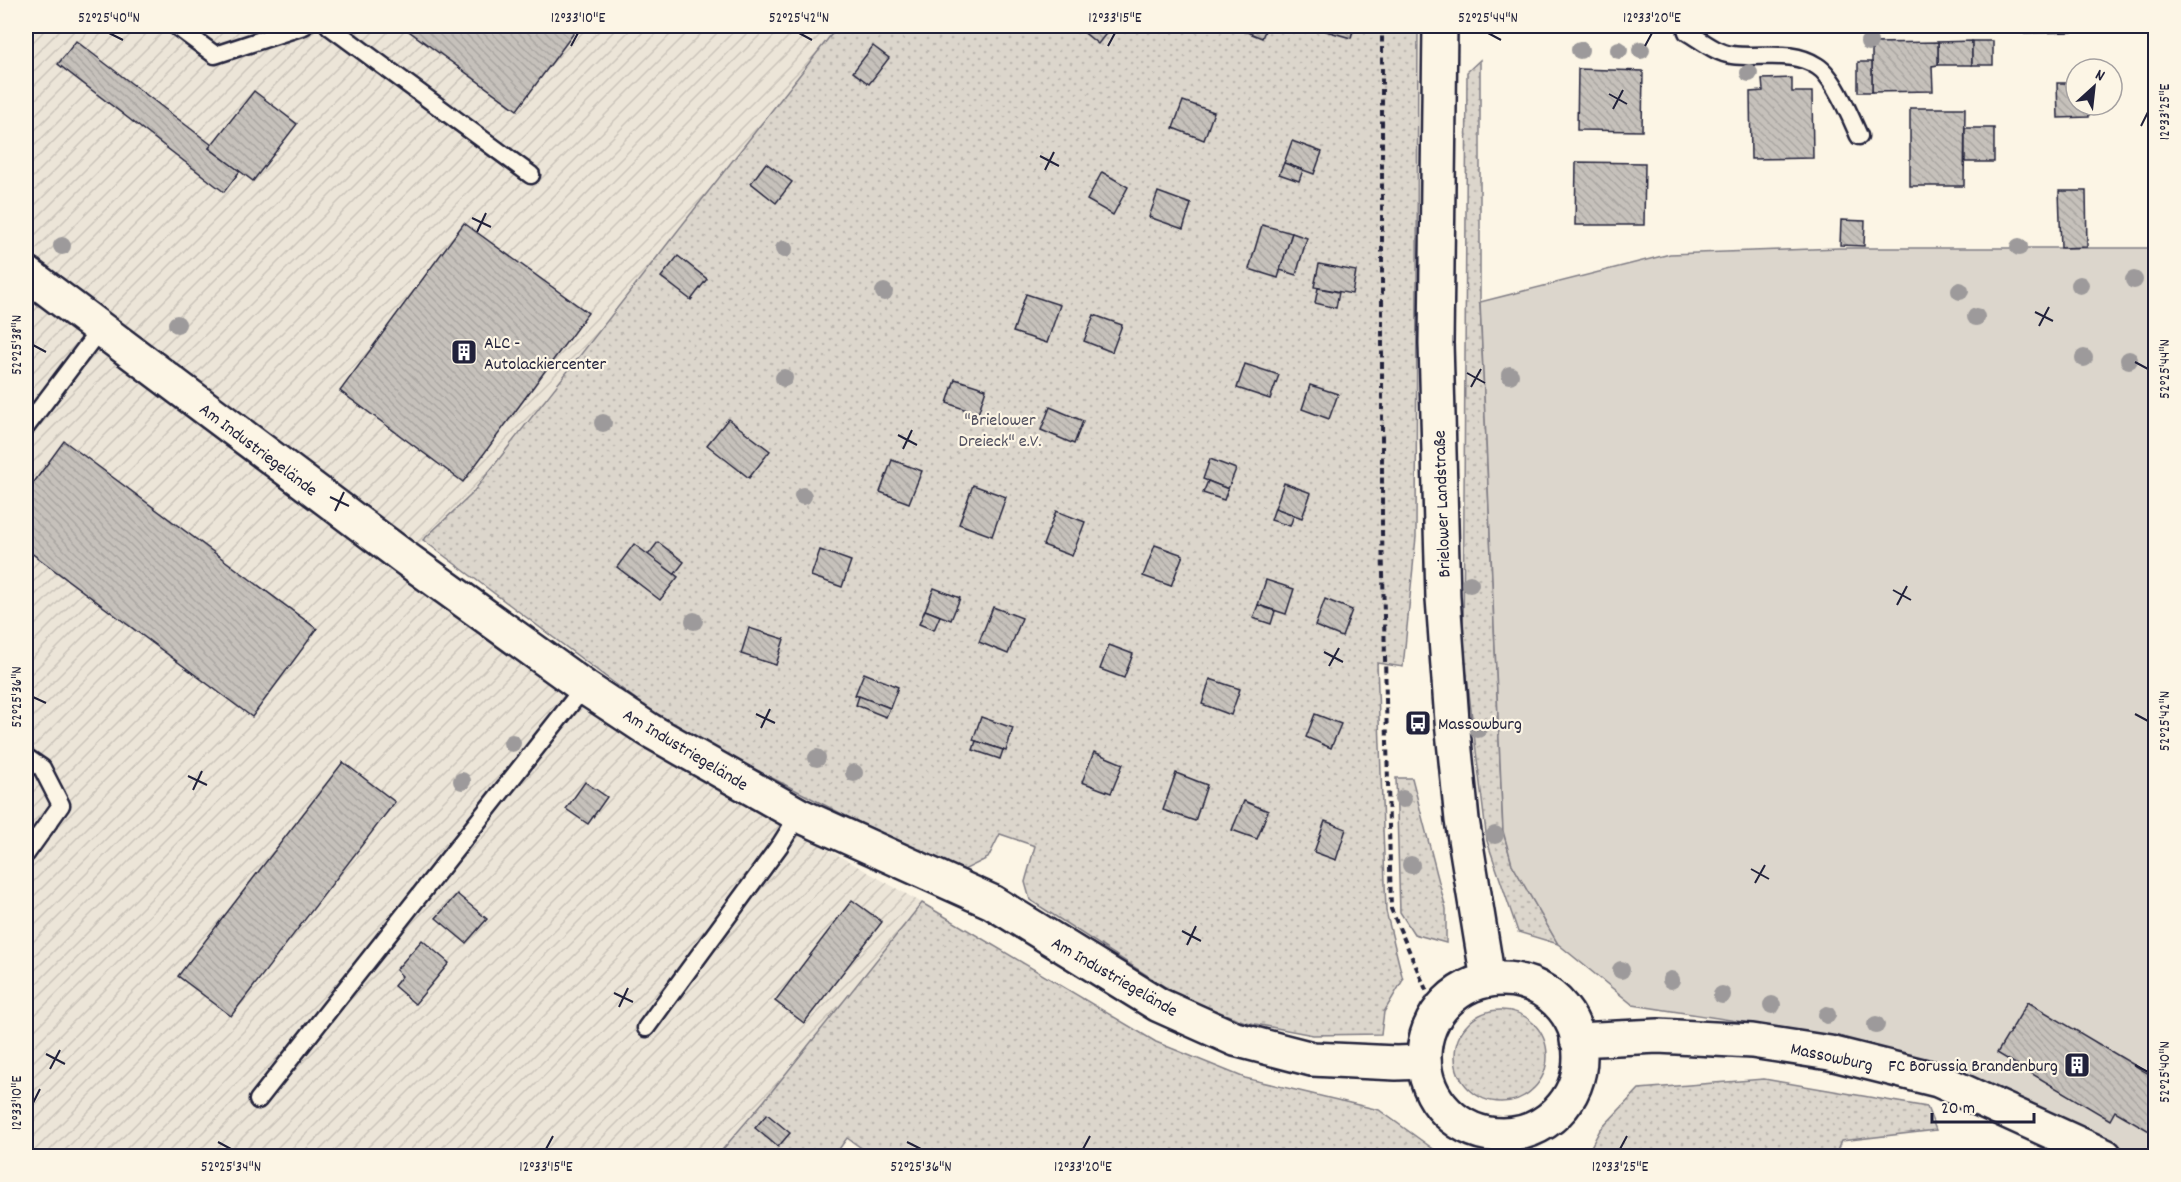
<svg xmlns="http://www.w3.org/2000/svg" width="2181" height="1182" font-family="Dekko,sans-serif">
<style>
.industrial{fill:url(#industrial-furrows)}
.green{fill:url(#green-dots);stroke:#7f7c84;stroke-width:1.5}
.pitch{fill:#dcd6cc;stroke:#7f7c84;stroke-width:1.5}
.building{fill:url(#building-back-hatch);stroke:#22223b;stroke-width:1.5}
.lines{fill:none;stroke-linecap:round;stroke-linejoin:round}
.lane-casing{stroke:#22223b;stroke-width:21}
.street-casing{stroke:#22223b;stroke-width:38}
.secondary-casing{stroke:#22223b;stroke-width:38}
.path{stroke:#22223b;stroke-width:4;stroke-dasharray:6 4.5;stroke-linecap:butt}
.lane{stroke:#fcf5e5;stroke-width:16}
.street{stroke:#fcf5e5;stroke-width:33}
.secondary{stroke:#fcf5e5;stroke-width:33}
.tree{fill:#9d9a9b}
.ticks{fill:none;stroke:#22223b;stroke-width:2}
.labels{text-anchor:middle;stroke-width:4.5;stroke-linejoin:round;paint-order:stroke}
.poi-label{font-size:18px;fill:#22223b;stroke:#fcf5e5;text-anchor:start}
.park-label{font-size:18px;fill:#504f5f;stroke:#fcf5e5}
.street-label{font-size:18px;fill:#22223b;stroke:#fcf5e5}
.neatline{fill:none;stroke:#22223b;stroke-width:2}
.ticks-label{font-size:15px;text-anchor:middle;fill:#22223b}
</style>
<defs>
<pattern id="industrial-furrows" width="10" height="10" patternUnits="userSpaceOnUse" patternTransform="scale(1.5)"><rect width="10" height="10" fill="#ece5d8"/><path d="M-1 1l2-2M0 10L10 0M9 11l2-2" fill="none" stroke="#cac4ba"/></pattern>
<pattern id="green-dots" width="8" height="8" patternUnits="userSpaceOnUse" patternTransform="scale(1.5)"><rect width="8" height="8" fill="#dcd6cc"/><path d="M2 2h.1M6 6h.1" fill="none" stroke="#bcb7b0" stroke-width="1.8" stroke-linecap="round"/></pattern>
<pattern id="building-back-hatch" width="6" height="6" patternUnits="userSpaceOnUse" patternTransform="scale(1.5)"><rect width="6" height="6" fill="#c6c1bb"/><path d="M-1 5l2 2M0 0l6 6M5-1l2 2" fill="none" stroke="#aaa6a2"/></pattern>
</defs>
<rect width="100%" height="100%" fill="#fcf5e5"/>
<filter id="ink" filterUnits="userSpaceOnUse"><feTurbulence type="fractalNoise" baseFrequency=".0167" numOctaves="2"/><feDisplacementMap in="SourceGraphic" scale="12" xChannelSelector="R" yChannelSelector="G"/><feConvolveMatrix kernelMatrix="1 2 1 2 8 2 1 2 1" color-interpolation-filters="sRGB"/></filter>
<g filter="url(#ink)">
<polygon class="industrial" points="26,26 838,26 470,496 405,558 637,741 922,903 764,1101 717,1156 26,1156"/>
<g class="green">
<polygon points="838,26 1418,26 1416,537 1403,667 1377,663 1386,911 1403,980 1384,1012 1381,1034 1313,1035 1245,1022 1179,996 1030,900 1025,882 1035,846 1000,834 988,858 962,871 844,815 673,727 423,540 470,496"/>
<polygon points="1480,60 1480,302 1503,831 1512,864 1558,944 1518,932 1487,841 1463,644 1467,72"/>
<polygon points="1396,778 1412,778 1446,909 1446,943 1414,934 1400,912"/>
<polygon points="922,903 1156,1042 1245,1078 1379,1110 1443,1156 873,1156 847,1138 837,1152 840,1156 717,1156 764,1101"/>
<circle cx="1501" cy="1056" r="46"/>
<polygon points="1764,1079 1927,1107 1936,1130 1841,1141 1835,1156 1586,1156 1600,1130 1639,1089"/>
</g>
<polygon class="pitch" points="1839,248 2155,248 2155,1156 2141,1156 1931,1062 1828,1035 1633,1005 1558,944 1512,864 1503,831 1480,302 1670,254"/>
<g class="building">
<polygon points="402,26 579,26 517,110"/>
<polygon points="1076,26 1112,26 1098,44"/>
<polygon points="1241,26 1267,26 1262,38 1239,29"/>
<polygon points="1328,26 1354,26 1351,38 1326,31"/>
<polygon points="2019,26 2072,26 2072,32 2019,33"/>
<polygon points="76,41 212,145 209,148 240,171 224,192 58,64"/>
<polygon points="1972,41 1972,65 1938,65 1938,42"/>
<rect x="1972" y="41" width="21" height="24"/>
<polygon points="1938,42 1938,65 1932,66 1933,91 1872,92 1872,43"/>
<polygon points="873,46 889,58 869,84 853,72"/>
<rect x="1858" y="62" width="14" height="30"/>
<polygon points="1578,69 1643,71 1642,131 1577,130"/>
<polygon points="1792,78 1792,92 1812,92 1813,158 1751,159 1750,92 1763,91 1762,79"/>
<polygon points="2057,83 2076,83 2076,105 2089,105 2089,117 2058,118"/>
<polygon points="254,91 297,124 253,181 209,148"/>
<polygon points="1183,101 1214,112 1204,140 1173,128"/>
<polygon points="1910,108 1965,108 1964,186 1910,186"/>
<rect x="1965" y="128" width="29" height="34"/>
<polygon points="1292,141 1322,152 1314,174 1284,163"/>
<polygon points="1576,162 1645,163 1644,225 1575,225"/>
<polygon points="766,163 792,182 776,203 751,183"/>
<polygon points="1284,163 1303,170 1299,181 1279,174"/>
<polygon points="1102,172 1128,187 1113,215 1087,200"/>
<polygon points="2059,191 2086,191 2087,247 2061,248"/>
<polygon points="1158,192 1191,204 1183,229 1149,217"/>
<polygon points="1841,220 1865,221 1864,246 1840,245"/>
<polygon points="464,223 588,313 463,482 340,391"/>
<polygon points="1262,225 1292,233 1278,278 1249,269"/>
<polygon points="1292,233 1307,238 1296,275 1280,270"/>
<polygon points="678,256 707,279 691,300 661,277"/>
<polygon points="1319,264 1356,271 1352,294 1314,287"/>
<polygon points="1318,288 1339,292 1336,308 1315,303"/>
<polygon points="1026,294 1060,305 1047,343 1013,332"/>
<polygon points="1094,315 1122,325 1112,352 1084,341"/>
<polygon points="1245,364 1279,375 1270,399 1237,388"/>
<polygon points="955,379 986,389 978,414 947,403"/>
<polygon points="1310,385 1338,394 1329,419 1302,409"/>
<polygon points="1050,407 1083,421 1074,444 1041,430"/>
<polygon points="728,419 770,451 749,478 707,445"/>
<polygon points="64,441 317,629 252,717 26,549 26,493"/>
<polygon points="1210,459 1236,469 1228,489 1203,479"/>
<polygon points="892,460 922,471 909,503 880,492"/>
<polygon points="1208,481 1228,489 1224,500 1203,493"/>
<polygon points="1284,483 1311,493 1302,518 1275,508"/>
<polygon points="973,485 1006,497 992,536 959,524"/>
<polygon points="1275,508 1294,515 1290,526 1271,520"/>
<polygon points="1056,511 1085,522 1072,556 1043,545"/>
<polygon points="658,542 684,562 674,575 648,555"/>
<polygon points="634,544 678,577 660,600 617,567"/>
<polygon points="1155,545 1183,555 1171,586 1143,576"/>
<polygon points="820,550 851,561 842,587 811,576"/>
<polygon points="1266,580 1294,589 1286,614 1258,605"/>
<polygon points="934,588 960,598 951,620 925,610"/>
<polygon points="1325,599 1352,610 1342,637 1315,626"/>
<polygon points="1258,605 1275,611 1271,624 1253,618"/>
<polygon points="993,607 1022,618 1008,654 979,642"/>
<polygon points="925,610 940,616 934,630 919,624"/>
<polygon points="749,628 784,639 776,665 741,654"/>
<polygon points="1109,645 1133,654 1124,678 1100,669"/>
<polygon points="864,673 898,687 890,708 855,695"/>
<polygon points="1210,679 1240,689 1231,715 1202,704"/>
<polygon points="859,696 890,708 886,717 856,705"/>
<polygon points="1315,714 1341,724 1331,748 1306,737"/>
<polygon points="981,717 1013,728 1006,751 973,740"/>
<polygon points="976,741 1003,750 1000,759 973,750"/>
<polygon points="1094,752 1123,764 1111,793 1082,782"/>
<polygon points="343,762 395,802 231,1016 178,976"/>
<polygon points="1176,773 1207,785 1195,821 1163,810"/>
<polygon points="585,782 607,797 588,824 566,809"/>
<polygon points="1244,801 1268,811 1257,839 1232,830"/>
<polygon points="1325,821 1346,829 1336,860 1314,852"/>
<polygon points="457,894 487,919 466,943 436,918"/>
<polygon points="852,900 882,922 804,1023 775,1001"/>
<polygon points="422,940 449,963 415,1004 394,986 402,976 396,970"/>
<polygon points="2028,1002 2156,1078 2156,1135 2115,1111 2110,1120 1997,1053"/>
<polygon points="767,1114 790,1133 778,1147 755,1128"/>
</g>
<g class="lines">
<defs>
<g id="lane">
<polyline points="176,26 215,55 304,26"/>
<polyline points="329,26 531,175"/>
<path d="M1687 32C1701 40 1716 53 1732 55 1761 59 1791 49 1817 66 1834 76 1851 118 1859 136"/>
<polyline points="26,427 100,329"/>
<polyline points="26,757 42,768 61,805 26,854"/>
<polyline points="646,1028 780,845 799,815"/>
<polyline points="258,1100 584,687"/>
</g>
<g id="street">
<polyline points="26,273 405,558 584,687 649,730 799,815 992,902 1159,1005 1235,1039 1312,1059 1396,1063 1424,1062"/>
<polyline points="1577,1040 1658,1036 1752,1041 1830,1053 1938,1080 2105,1156"/>
</g>
<g id="secondary">
<polyline points="1440,26 1436,343 1443,598 1452,721 1462,820 1488,980"/>
<circle cx="1502" cy="1057" r="78"/>
</g>
</defs>
<use href="#lane" class="lane-casing"/>
<use href="#street" class="street-casing"/>
<use href="#secondary" class="secondary-casing"/>
<polyline class="path" points="1382,26 1382,532 1391,909 1437,1015"/>
<use href="#lane" class="lane"/>
<use href="#street" class="street"/>
<use href="#secondary" class="secondary"/>
</g>
<g class="tree">
<circle cx="1869" cy="42" r="9"/>
<circle cx="1580" cy="50" r="9"/>
<circle cx="1619" cy="50" r="9"/>
<circle cx="1641" cy="50" r="9"/>
<circle cx="1749" cy="73" r="9"/>
<circle cx="62" cy="246" r="9"/>
<circle cx="2019" cy="247" r="9"/>
<circle cx="784" cy="249" r="9"/>
<circle cx="2134" cy="280" r="9"/>
<circle cx="2080" cy="285" r="9"/>
<circle cx="1960" cy="291" r="9"/>
<circle cx="884" cy="292" r="9"/>
<circle cx="1976" cy="317" r="9"/>
<circle cx="177" cy="324" r="9"/>
<circle cx="2084" cy="358" r="9"/>
<circle cx="2129" cy="360" r="9"/>
<circle cx="1510" cy="375" r="9"/>
<circle cx="784" cy="378" r="9"/>
<circle cx="603" cy="423" r="9"/>
<circle cx="803" cy="496" r="9"/>
<circle cx="1470" cy="584" r="9"/>
<circle cx="694" cy="621" r="9"/>
<circle cx="1478" cy="729" r="9"/>
<circle cx="512" cy="743" r="9"/>
<circle cx="817" cy="758" r="9"/>
<circle cx="854" cy="773" r="9"/>
<circle cx="462" cy="781" r="9"/>
<circle cx="1403" cy="799" r="9"/>
<circle cx="1495" cy="835" r="9"/>
<circle cx="1411" cy="865" r="9"/>
<circle cx="1621" cy="970" r="9"/>
<circle cx="1671" cy="980" r="9"/>
<circle cx="1722" cy="995" r="9"/>
<circle cx="1772" cy="1005" r="9"/>
<circle cx="1827" cy="1015" r="9"/>
<circle cx="1876" cy="1025" r="9"/>
</g>
</g>
<path class="ticks" d="M109 33 123 40M799 33 812 40M1488 33 1501 40M571 46 578 33M1108 46 1115 33M1645 46 1652 33M1609 94 1627 104M1613 109 1623 90M2141 126 2148 112M1040 156 1059 166M1045 170 1054 152M472 218 491 227M477 232 486 213M2035 312 2053 321M2039 326 2049 307M33 345 46 352M2135 362 2148 369M1467 373 1485 383M1471 387 1481 369M898 435 917 445M903 449 912 430M330 497 349 506M335 511 344 492M1893 590 1911 600M1897 605 1907 586M1324 652 1343 662M1329 666 1339 648M33 697 46 703M756 714 775 723M2135 714 2148 721M761 728 770 709M188 776 207 785M193 790 202 771M1751 869 1769 879M1755 883 1765 865M1182 931 1201 941M1187 945 1196 926M614 993 633 1002M619 1007 628 988M46 1054 65 1064M2135 1065 2148 1072M50 1069 60 1050M33 1103 40 1089M218 1142 231 1149M907 1142 921 1149M546 1149 553 1136M1083 1149 1090 1136M1620 1149 1627 1136"/>
<defs>
<symbol id="building-square" viewBox="-11 -11 22 22"><rect x="-9" y="-9" width="18" height="18" rx="4" fill="#22223b" stroke="#fcf5e5"/><path d="M-4-6H4V6H1V3H-1V6H-4ZM-2.5-4.3h1.7v1.8h-1.7ZM.8-4.3h1.7v1.8H.8ZM-2.5-1h1.7V.8h-1.7ZM.8-1h1.7V.8H.8Z" fill="#fff"/></symbol>
<symbol id="bus-square" viewBox="-11 -11 22 22"><rect x="-9" y="-9" width="18" height="18" rx="4" fill="#22223b" stroke="#fcf5e5"/><path d="M-5-6H5V4H4V6H2V4H-2V6H-4V4H-5ZM-3.5-4V0h7V-4ZM-3.5 1.2v1.5H-2V1.2ZM2 1.2v1.5H3.5V1.2Z" fill="#fff"/></symbol>
</defs>
<g fill-rule="evenodd">
<use href="#building-square" x="449" y="337" width="30" height="30"/>
<use href="#bus-square" x="1403" y="708" width="30" height="30"/>
<use href="#building-square" x="2062" y="1050" width="30" height="30"/>
</g>
<g class="labels">
<g class="poi-label">
<text x="484" y="348">ALC -<tspan x="484" dy="21">Autolackiercenter</tspan></text>
<text x="1438" y="729">Massowburg</text>
<text x="2058" y="1071" text-anchor="end">FC Borussia Brandenburg</text>
</g>
<g class="park-label">
<text x="1000" y="425">"Brielower<tspan x="1000" dy="21">Dreieck" e.V.</tspan></text>
</g>
<g class="street-label">
<text transform="translate(259 449) rotate(37)" y="6">Am Industriegelände</text>
<text transform="translate(1441 504) rotate(-92)" y="6">Brielower Landstraße</text>
<text transform="translate(686 749) rotate(31)" y="6">Am Industriegelände</text>
<text transform="translate(1115 976) rotate(30)" y="6">Am Industriegelände</text>
<text transform="translate(1832 1056) rotate(12)" y="6">Massowburg</text>
</g>
</g>
<rect width="2181" height="1182" fill="none" stroke="#fcf5e5" stroke-width="66"/>
<g transform="translate(2094 87) rotate(27)"><circle r="28" fill="#fcf5e5" stroke="#a5a1a1" stroke-width="1.5"/>
<path d="M0-4.5L10 22L0 15L-10 22Z" fill="#22223b"/>
<text y="-9" font-size="16" font-weight="bold" text-anchor="middle" fill="#22223b">N</text>
</g>
<path d="M1932 1113v9h102v-9" fill="none" stroke="#22223b" stroke-width="3"/>
<text x="1941" y="1113" font-size="18" fill="#22223b" stroke="#fcf5e5" stroke-width="4.5" paint-order="stroke">20 m</text>
<rect x="33" y="33" width="2115" height="1116" class="neatline"/>
<g class="ticks-label">
<text x="109" y="22">52°25'40"N</text>
<text x="578" y="22">12°33'10"E</text>
<text x="799" y="22">52°25'42"N</text>
<text x="1115" y="22">12°33'15"E</text>
<text x="1488" y="22">52°25'44"N</text>
<text x="1652" y="22">12°33'20"E</text>
<text transform="translate(2164 112) rotate(-90)" y="5">12°33'25"E</text>
<text transform="translate(16 345) rotate(-90)" y="5">52°25'38"N</text>
<text transform="translate(2164 369) rotate(-90)" y="5">52°25'44"N</text>
<text transform="translate(16 697) rotate(-90)" y="5">52°25'36"N</text>
<text transform="translate(2164 721) rotate(-90)" y="5">52°25'42"N</text>
<text transform="translate(2164 1072) rotate(-90)" y="5">52°25'40"N</text>
<text transform="translate(16 1103) rotate(-90)" y="5">12°33'10"E</text>
<text x="231" y="1171">52°25'34"N</text>
<text x="546" y="1171">12°33'15"E</text>
<text x="921" y="1171">52°25'36"N</text>
<text x="1083" y="1171">12°33'20"E</text>
<text x="1620" y="1171">12°33'25"E</text>
</g>
</svg>
